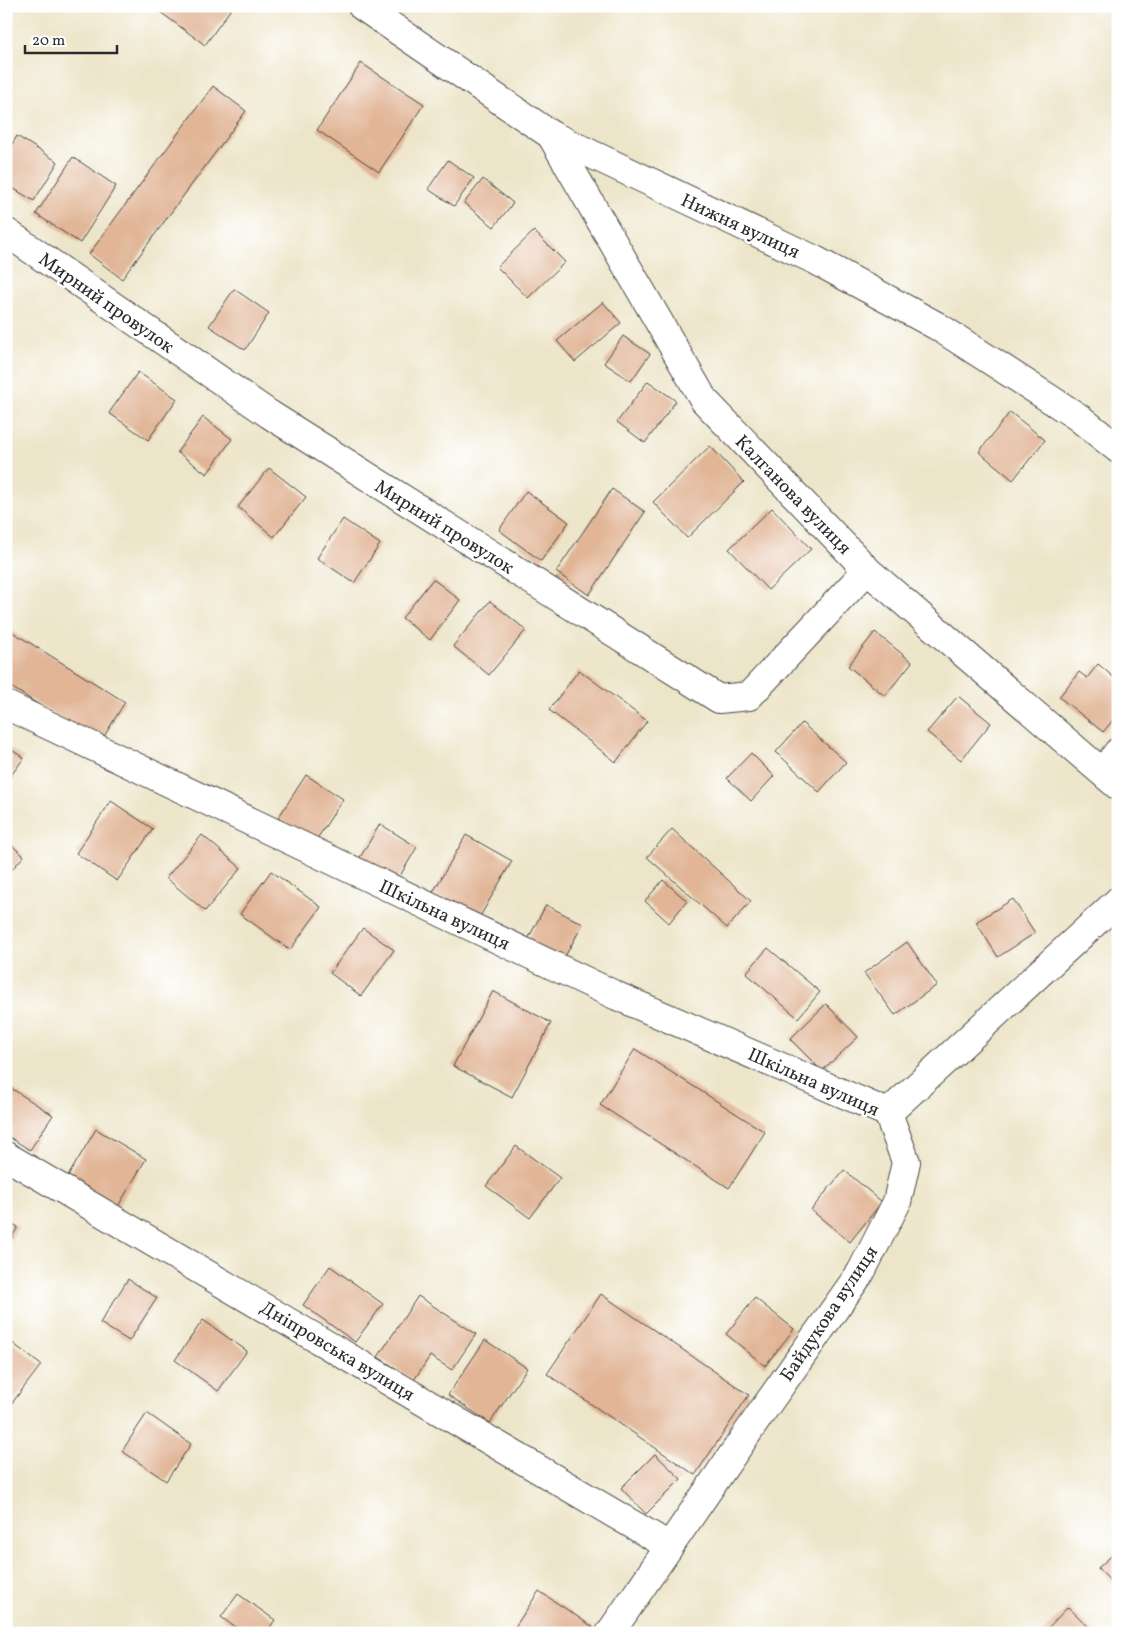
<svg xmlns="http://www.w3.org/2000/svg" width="1124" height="1639" font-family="Vollkorn,serif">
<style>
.building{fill:#e1b596}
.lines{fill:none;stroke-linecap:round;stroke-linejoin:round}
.minor-casing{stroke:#484743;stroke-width:30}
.minor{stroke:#fff;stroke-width:28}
.labels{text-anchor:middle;stroke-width:5;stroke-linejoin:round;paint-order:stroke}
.street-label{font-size:19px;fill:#2b2b2b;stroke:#fff}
</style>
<rect width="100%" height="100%" fill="#fff"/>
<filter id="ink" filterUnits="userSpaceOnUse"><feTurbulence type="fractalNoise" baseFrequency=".02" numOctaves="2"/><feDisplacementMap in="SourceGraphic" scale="10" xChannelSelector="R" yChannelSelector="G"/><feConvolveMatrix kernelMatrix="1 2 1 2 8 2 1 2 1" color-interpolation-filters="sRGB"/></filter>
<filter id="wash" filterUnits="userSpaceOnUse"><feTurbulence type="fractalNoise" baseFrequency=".0096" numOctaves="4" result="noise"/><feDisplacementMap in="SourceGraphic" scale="20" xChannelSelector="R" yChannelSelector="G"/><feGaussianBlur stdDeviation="1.12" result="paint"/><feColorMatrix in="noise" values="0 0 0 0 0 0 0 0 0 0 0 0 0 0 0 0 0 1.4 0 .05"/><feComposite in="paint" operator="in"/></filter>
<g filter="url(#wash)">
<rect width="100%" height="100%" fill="#ede5c9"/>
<g id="blocks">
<g class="building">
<polygon points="152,6 233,6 205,45"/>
<polygon points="361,63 424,104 379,172 317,130"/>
<polygon points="213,86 246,111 122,279 89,254"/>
<polygon points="17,136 58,162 34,201 6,184 6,154"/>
<polygon points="73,157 116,186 80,243 36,214"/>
<polygon points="448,160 474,178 454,206 428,189"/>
<polygon points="483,179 513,203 494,227 464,203"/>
<polygon points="534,231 565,262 528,298 497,267"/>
<polygon points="234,289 269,313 245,350 209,326"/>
<polygon points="603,302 621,323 575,362 557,341"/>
<polygon points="623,336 650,354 631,381 604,363"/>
<polygon points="138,372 177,399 148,440 109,413"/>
<polygon points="648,381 676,401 645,443 617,422"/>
<polygon points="1010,412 1045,440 1013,480 979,452"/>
<polygon points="203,417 232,439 207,474 177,452"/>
<polygon points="710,446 744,482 687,538 653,502"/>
<polygon points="269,468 306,497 274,537 238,507"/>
<polygon points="612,489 645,512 589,595 556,572"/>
<polygon points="526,491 569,522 541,561 499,530"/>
<polygon points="772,508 811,549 768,590 729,549"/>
<polygon points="343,519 380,544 354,583 317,558"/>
<polygon points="433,579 460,600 430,640 402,618"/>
<polygon points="490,601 526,630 489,675 453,646"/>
<polygon points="6,628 125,702 100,743 6,684"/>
<polygon points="875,632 912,662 885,696 848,666"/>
<polygon points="1098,664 1118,681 1118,714 1103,732 1059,697 1079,672 1087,678"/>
<polygon points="579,670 647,721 616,762 549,710"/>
<polygon points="958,696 991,723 961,760 927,732"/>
<polygon points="802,723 846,762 819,792 776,752"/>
<polygon points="6,746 24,758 6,782"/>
<polygon points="751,753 774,776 751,801 727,778"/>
<polygon points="306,775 343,799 315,842 278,818"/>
<polygon points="111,801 153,829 117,881 76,853"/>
<polygon points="380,824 417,847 397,881 359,859"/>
<polygon points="672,829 751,901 727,928 647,857"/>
<polygon points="202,835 241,868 205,911 166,878"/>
<polygon points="466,835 512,861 478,920 432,894"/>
<polygon points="6,840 24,856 6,876"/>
<polygon points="271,871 321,907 290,950 240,914"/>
<polygon points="663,880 687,901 669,923 645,901"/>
<polygon points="1013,899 1035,933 998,957 976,922"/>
<polygon points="546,905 583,924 563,960 527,941"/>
<polygon points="363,928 394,950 361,996 330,973"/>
<polygon points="907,942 937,985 895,1015 864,973"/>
<polygon points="768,948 820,992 798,1018 746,973"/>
<polygon points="493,991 551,1023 512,1097 453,1066"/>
<polygon points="826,1004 858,1037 822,1071 790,1039"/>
<polygon points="635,1049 765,1132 729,1188 600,1105"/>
<polygon points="6,1085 53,1115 30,1150 6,1135"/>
<polygon points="96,1129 146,1159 117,1208 67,1178"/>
<polygon points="516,1146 560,1178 530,1218 486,1186"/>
<polygon points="844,1170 882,1202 850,1242 811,1210"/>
<polygon points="6,1220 18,1227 6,1247"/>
<polygon points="330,1266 383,1304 355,1342 303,1305"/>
<polygon points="128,1279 157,1298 129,1341 100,1323"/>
<polygon points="601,1294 749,1395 695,1475 547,1374"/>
<polygon points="418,1296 476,1334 452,1370 430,1356 414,1380 378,1357"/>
<polygon points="755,1298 794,1329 765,1366 726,1334"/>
<polygon points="203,1320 247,1351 218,1391 175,1360"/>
<polygon points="6,1338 41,1365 12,1403 6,1398"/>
<polygon points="485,1340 527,1368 490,1423 448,1395"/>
<polygon points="147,1413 191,1444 166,1481 122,1451"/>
<polygon points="655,1454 681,1479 646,1514 621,1488"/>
<polygon points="1118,1550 1118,1589 1098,1568"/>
<polygon points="539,1591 593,1627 589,1633 511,1633"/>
<polygon points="238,1594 275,1620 266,1633 243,1633 221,1617"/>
<polygon points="1068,1607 1095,1633 1043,1633"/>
</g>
</g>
</g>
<g filter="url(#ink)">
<use href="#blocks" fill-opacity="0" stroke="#484743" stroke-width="1"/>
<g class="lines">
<defs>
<g id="minor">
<polyline points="362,6 551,135 815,260 937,326 1078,417 1118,449"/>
<polyline points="551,135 704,400 867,570 1118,786"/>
<polyline points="6,232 269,414 719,699 749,696 867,570"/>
<polyline points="6,705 617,996 888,1113"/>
<polyline points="1103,772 1118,752"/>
<polyline points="6,1156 669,1546"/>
<polyline points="610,1633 766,1406 861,1272 897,1202 906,1162 888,1113 1118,901"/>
</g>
</defs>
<use href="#minor" class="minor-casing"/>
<use href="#minor" class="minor"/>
</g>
</g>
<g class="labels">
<g class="street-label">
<text transform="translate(741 225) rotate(25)" y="7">Нижня вулиця</text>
<text transform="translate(107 302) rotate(35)" y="7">Мирний провулок</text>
<text transform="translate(794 494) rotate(46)" y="7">Калганова вулиця</text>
<text transform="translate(445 526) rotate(32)" y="7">Мирний провулок</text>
<text transform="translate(445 914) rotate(25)" y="7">Шкільна вулиця</text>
<text transform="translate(814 1081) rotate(24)" y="7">Шкільна вулиця</text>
<text transform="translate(828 1313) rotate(-56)" y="7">Байдукова вулиця</text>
<text transform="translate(338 1350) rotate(31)" y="7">Дніпровська вулиця</text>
</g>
</g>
<rect width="1124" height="1639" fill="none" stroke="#fff" stroke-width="25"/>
<path d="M25 45v8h92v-8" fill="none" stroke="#2b2b2b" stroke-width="2.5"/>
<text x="32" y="45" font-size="15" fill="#2b2b2b" stroke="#ffffff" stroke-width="4" paint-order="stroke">20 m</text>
</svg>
